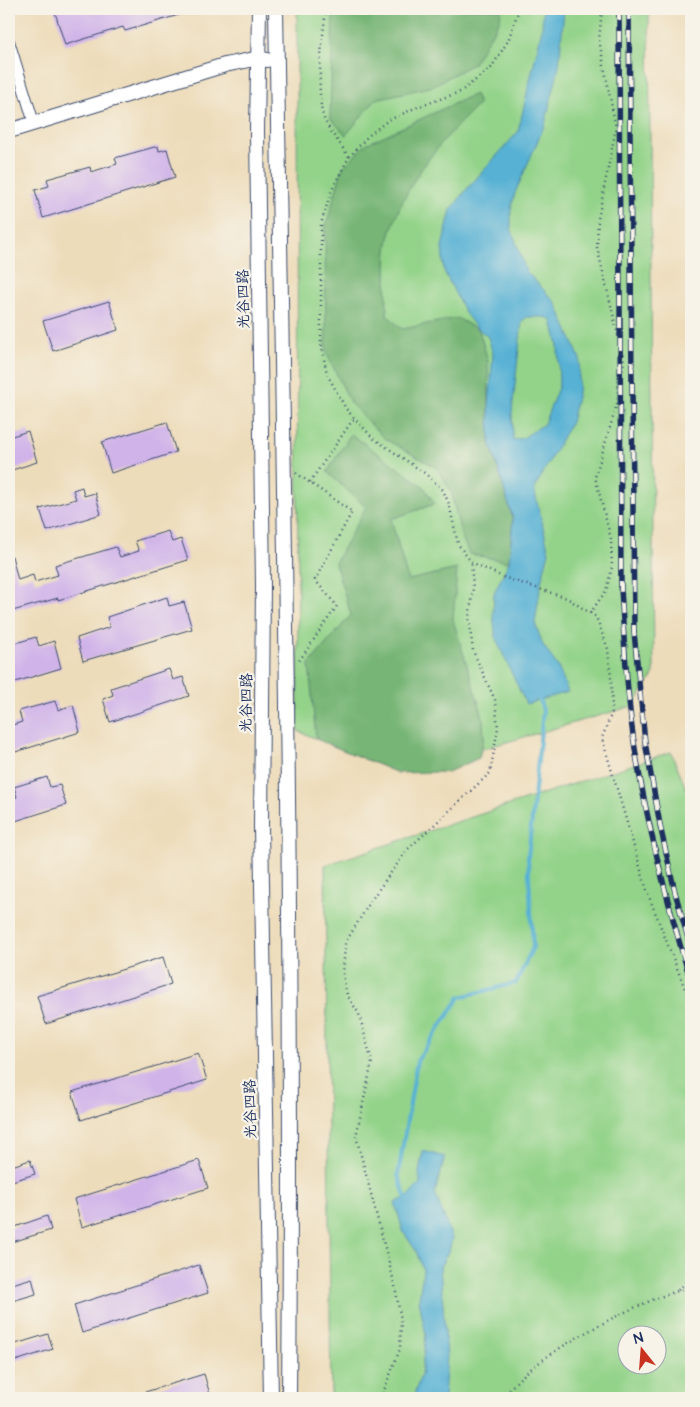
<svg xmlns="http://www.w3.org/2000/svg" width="700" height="1407" font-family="'Architects Daughter','LXGW WenKai TC',sans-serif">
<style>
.green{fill:#93d389;stroke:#578174;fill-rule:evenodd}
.forest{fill:#76b575;stroke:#48726a}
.water{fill:#56b1d4;stroke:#387099;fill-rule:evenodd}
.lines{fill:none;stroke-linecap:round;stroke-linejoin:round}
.stream{stroke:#56b1d4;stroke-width:4}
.building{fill:#d0b4e9}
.street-casing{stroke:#3a496c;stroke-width:12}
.secondary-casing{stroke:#3a496c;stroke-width:16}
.path{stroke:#3a496c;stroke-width:2.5;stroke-dasharray:1 4;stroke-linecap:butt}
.street{stroke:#fff;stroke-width:10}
.secondary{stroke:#fff;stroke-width:14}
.rail-casing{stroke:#1b2f5e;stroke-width:5.5}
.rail{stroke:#f7f3e8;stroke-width:4;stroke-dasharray:11;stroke-linecap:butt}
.labels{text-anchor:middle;stroke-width:4.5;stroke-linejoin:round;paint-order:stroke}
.street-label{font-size:15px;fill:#1b2f5e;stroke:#f7f3e8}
</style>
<rect width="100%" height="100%" fill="#f7f3e8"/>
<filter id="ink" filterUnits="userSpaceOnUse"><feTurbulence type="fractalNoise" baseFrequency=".02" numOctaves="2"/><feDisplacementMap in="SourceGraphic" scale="10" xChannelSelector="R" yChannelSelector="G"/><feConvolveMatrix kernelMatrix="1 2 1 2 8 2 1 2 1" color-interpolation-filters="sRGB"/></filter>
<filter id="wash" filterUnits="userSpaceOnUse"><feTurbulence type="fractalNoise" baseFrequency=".0096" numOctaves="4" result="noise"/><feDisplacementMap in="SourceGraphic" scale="20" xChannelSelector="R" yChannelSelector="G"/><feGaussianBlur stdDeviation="1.12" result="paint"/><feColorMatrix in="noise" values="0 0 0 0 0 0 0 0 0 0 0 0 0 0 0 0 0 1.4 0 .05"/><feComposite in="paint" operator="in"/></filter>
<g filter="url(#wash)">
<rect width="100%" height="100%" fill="#eddcba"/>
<g class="green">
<polygon points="297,9 649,9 654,674 633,706 398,773 298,731"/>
<path d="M671 752 691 800V1398H331L325 865ZM628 1334H658V1364H628Z"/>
</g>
<g class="forest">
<polygon points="333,9 501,9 500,20 473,64 430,87 376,99 346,135 330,118"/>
<path d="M475 94 479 104C438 144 405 181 389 238 384 257 387 294 387 315L402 329 457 318 479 330 488 361 490 442 513 519 509 562 469 554 461 535 451 492 437 468 385 439 351 404 326 352 325 229 343 167 366 144Z"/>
<polygon points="351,434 423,486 435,504 391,519 408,580 457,569 453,620 483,717 484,738 479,758 448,772 398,773 316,739 309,664 351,615 335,563 366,507 327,472"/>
</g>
<g class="water">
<path d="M543 9H564L559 67 545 124 515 193 511 209V228L526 271 556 303 580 359 578 393 571 422 534 489 549 552 541 582 535 623 543 645 558 667 568 692 526 704 496 639 493 614 494 593 509 562 513 519 490 442 489 405 493 353 488 337 475 326 465 313 444 271 442 247 451 210 467 189 518 132 542 29ZM527 317H545L552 320 558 345 559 385 544 424 523 438 513 440 512 412 522 321Z"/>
<polygon points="423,1151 445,1157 435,1193 452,1238 450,1248 440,1267 447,1356 444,1398 413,1398 421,1375 426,1335 419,1300 423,1270 416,1251 403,1231 395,1203 409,1196 420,1183 419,1172"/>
</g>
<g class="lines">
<polyline class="stream" points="407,1202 398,1175 417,1061 460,997 516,983 533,947 528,857 543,711 539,697"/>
</g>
<g id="blocks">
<g class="building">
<polygon points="54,9 92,9 94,14 111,9 191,9 192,11 125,31 123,27 65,45"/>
<polygon points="158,146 159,151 167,149 175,177 43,218 35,190 49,186 47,179 90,167 91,172 117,164 115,158"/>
<polygon points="109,301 118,330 53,351 43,321"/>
<polygon points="167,422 176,452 111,473 102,442"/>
<polygon points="28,431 37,462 9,471 9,437"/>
<polygon points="82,487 84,496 95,493 101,514 47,531 40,509 76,499 73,490"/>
<polygon points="168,531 172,542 181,539 188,560 58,600 58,598 9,612 9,556 12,556 18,580 33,575 35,582 58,575 55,565 116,547 120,557 139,551 135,541"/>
<polygon points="167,597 169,606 184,602 192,629 83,661 77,638 110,627 107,617"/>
<polygon points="36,637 39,646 54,641 61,668 9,684 9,645"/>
<polygon points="169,669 173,680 183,677 189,696 110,722 103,699 113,695 111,688"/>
<polygon points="55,701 58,710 73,705 80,732 9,754 9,726 22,722 19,711"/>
<polygon points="47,777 50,787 60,785 66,805 9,823 9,799 17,797 14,787"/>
<polygon points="163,957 171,984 46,1024 37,996"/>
<polygon points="198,1053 207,1080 81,1120 72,1092"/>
<polygon points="30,1160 35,1174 9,1182 9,1167"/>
<polygon points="199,1160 208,1188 82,1227 74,1199"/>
<polygon points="47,1216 51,1230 9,1243 9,1229"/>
<polygon points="199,1265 208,1293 82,1333 74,1305"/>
<polygon points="32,1278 36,1294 9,1302 9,1285"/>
<polygon points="48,1334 53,1349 9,1363 9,1346"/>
<polygon points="204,1374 211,1398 132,1398 132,1396"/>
</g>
</g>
</g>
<g filter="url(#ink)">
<use href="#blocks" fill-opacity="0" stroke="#3a496c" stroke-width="1"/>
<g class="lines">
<defs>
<polyline id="street" points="9,41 34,123"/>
<g id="secondary">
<polyline points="259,9 257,131 263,586 261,827 271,1398"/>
<path d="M276 9C284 472 293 935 289 1398"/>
<polyline points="9,131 225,65 259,58 267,60"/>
</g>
</defs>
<use href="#street" class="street-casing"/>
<use href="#secondary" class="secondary-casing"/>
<g class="path">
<path d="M326 9C323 36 314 97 325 121 331 133 341 145 349 157"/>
<polyline points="519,9 508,41 491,68 460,92 415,108 387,121 368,136 349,157 332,189 321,224 321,343 327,374 346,409 373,438 426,474 443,490 449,504 458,544 471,562 503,577 567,598 596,617 608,649 611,678 612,712 602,738 648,894 691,1004"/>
<polyline points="296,473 352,512 315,580 337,606 299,661"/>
<polyline points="310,482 354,418"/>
<polyline points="590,613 606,591 612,567 611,539 595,477 617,404 624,360 597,247 598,219 616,128 599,40 602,9"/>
<polyline points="678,1290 691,1278"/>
<polyline points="381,1398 400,1349 401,1320 395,1286 356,1136 372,1062 359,1014 347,995 343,975 345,943 374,896 408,849 490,773 498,728 495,700 473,651 469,619 473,588 471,562"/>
<path d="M504 1398C522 1360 649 1294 691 1288"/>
</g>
<use href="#street" class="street"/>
<use href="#secondary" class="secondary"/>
<defs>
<g id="rail">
<path d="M619 9 621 588C624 637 626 686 633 735 645 819 667 902 691 982"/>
<polyline points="629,9 634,632 645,742 661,830 675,892 691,949"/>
</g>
</defs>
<use href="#rail" class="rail-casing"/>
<use href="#rail" class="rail"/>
</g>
</g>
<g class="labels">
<g class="street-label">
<text transform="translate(243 299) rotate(-91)" y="5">光谷四路</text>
<text transform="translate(246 703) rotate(-89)" y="5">光谷四路</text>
<text transform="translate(250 1109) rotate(-91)" y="5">光谷四路</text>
</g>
</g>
<rect width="700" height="1407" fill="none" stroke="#f7f3e8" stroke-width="30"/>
<g transform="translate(642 1350) rotate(343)"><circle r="24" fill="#f7f3e8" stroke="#9fa5b1"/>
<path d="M0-4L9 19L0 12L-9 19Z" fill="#c8321e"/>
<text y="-8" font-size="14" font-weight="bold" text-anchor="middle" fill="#1b2f5e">N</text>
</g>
</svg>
